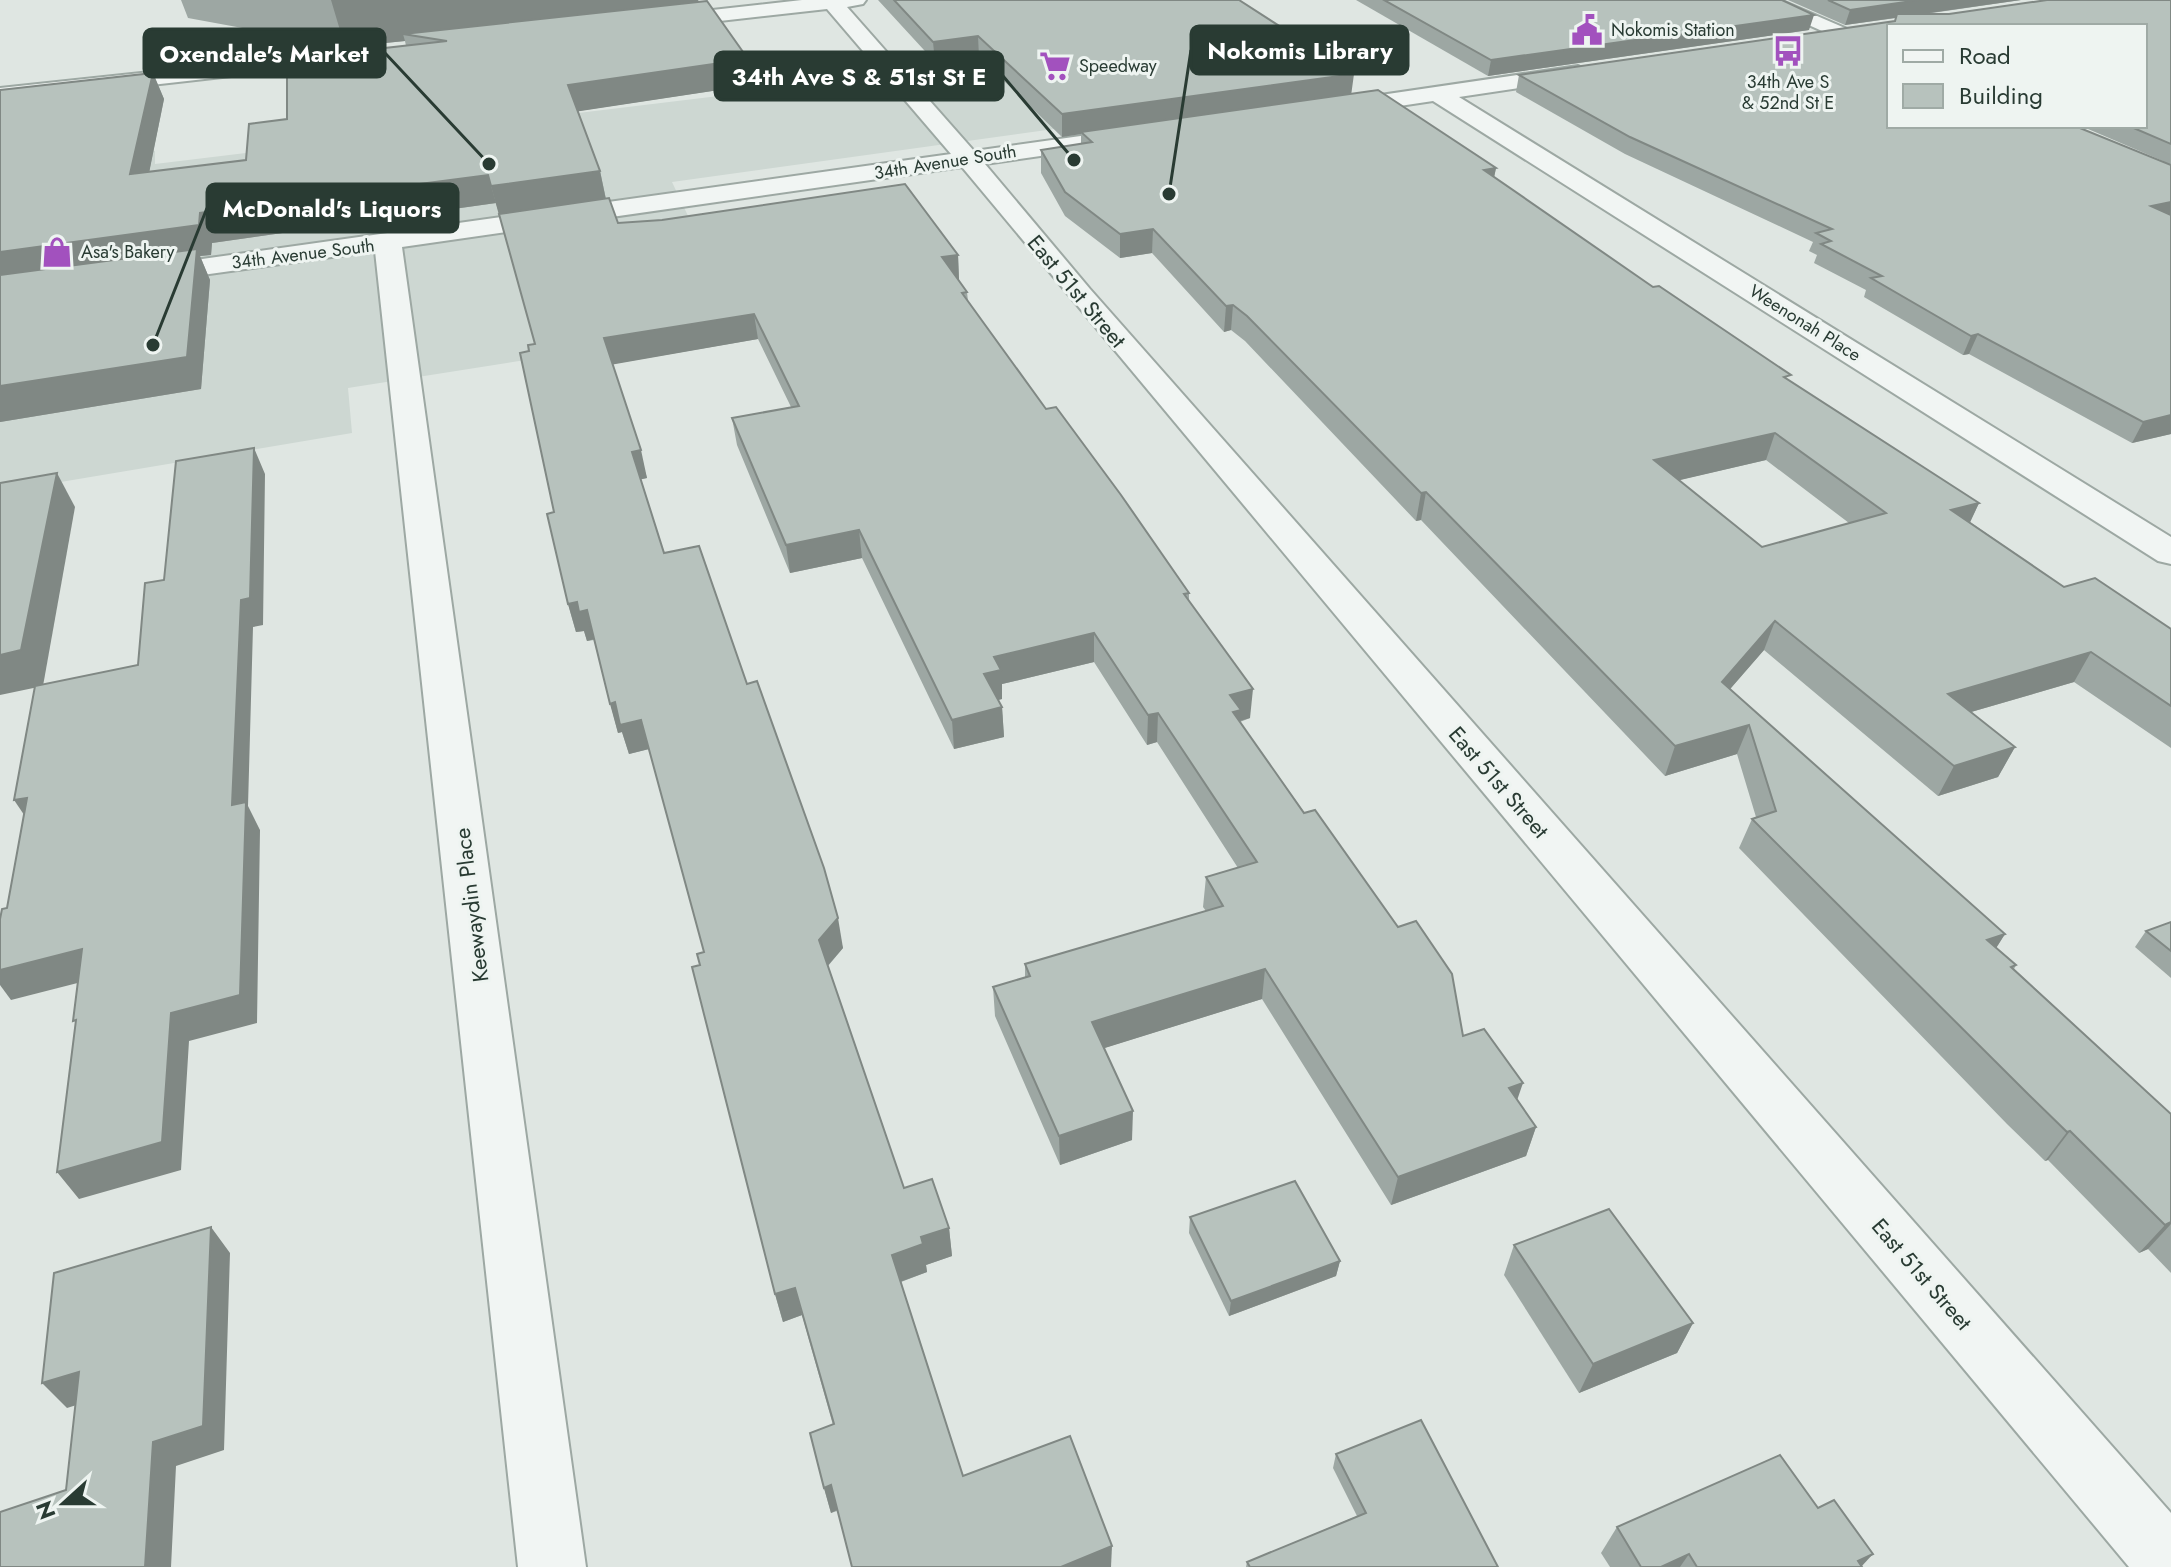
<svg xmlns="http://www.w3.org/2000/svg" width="2171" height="1567" font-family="Jost,sans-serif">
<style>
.built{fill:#cdd7d2}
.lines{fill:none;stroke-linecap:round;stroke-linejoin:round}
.minor-casing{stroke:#9da8a3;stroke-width:4}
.minor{fill:#f1f5f3;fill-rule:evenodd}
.wall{fill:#9da7a3;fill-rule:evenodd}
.shaded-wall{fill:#808884}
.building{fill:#b7c2bd;stroke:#808884;stroke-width:2;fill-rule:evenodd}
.labels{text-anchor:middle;stroke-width:6;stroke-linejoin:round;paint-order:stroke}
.far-poi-label{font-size:18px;fill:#293b33;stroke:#eef4f1;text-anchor:start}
.far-street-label{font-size:18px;fill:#293b33;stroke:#eef4f1}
.street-label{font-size:22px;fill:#293b33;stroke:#eef4f1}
.leader{fill:none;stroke:#293b33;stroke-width:3}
.callout-dot{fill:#293b33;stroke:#eef4f1;stroke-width:3}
.callout{fill:#293b33;stroke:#293b33;stroke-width:3}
.callout-label{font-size:24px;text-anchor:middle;font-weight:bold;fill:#fff}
</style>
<rect width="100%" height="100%" fill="#dfe6e2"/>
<polygon class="built" points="1150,44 1228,105 672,182 740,326 348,388 352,433 13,490 0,516 0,170 155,151 155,164"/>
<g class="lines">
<defs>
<g id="minor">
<polygon points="802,0 866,0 863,4 847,7 974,151 1138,128 1146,130 1150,135 1138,142 985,164 1090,289 2171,1513 2171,1567 2129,1567 962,167 402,247 586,1567 518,1567 375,251 145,283 135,281 131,275 135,269 145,267 951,154 827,9 658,28 648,22 658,16"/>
<polygon points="1753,0 1780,0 1889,47 1889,61"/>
<polygon points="347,51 355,52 358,57 355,62 0,102 0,88"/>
<polygon points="1578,66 1589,73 1586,78 1459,97 2171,537 2171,564 2158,561 1433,101 1333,116 1321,109 1333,102"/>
</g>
</defs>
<use href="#minor" class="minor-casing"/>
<use href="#minor" class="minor"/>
</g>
<g class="wall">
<polygon points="181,0 698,0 748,59 752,85 578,111 600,171 606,199 618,223 958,255 959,280 958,280 967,292 968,301 1046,409 1189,593 1189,601 1250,718 1240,722 1463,1036 1517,1100 1536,1127 1526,1156 1391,1205 1262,999 1104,1048 1132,1140 1060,1165 995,1016 993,987 1025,977 1025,964 1206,911 1203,907 1206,877 1238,868 1157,742 1147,745 1094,662 1002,684 1002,699 998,700 1002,707 1004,737 954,749 862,558 790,573 737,445 732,418 791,407 758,339 612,364 647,478 641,479 664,553 747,684 843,948 828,966 904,1188 949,1228 952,1256 926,1265 927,1272 901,1282 963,1476 1112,1546 837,1511 831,1513 824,1488 833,1425 802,1315 783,1322 775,1294 700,965 704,952 649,749 629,754 622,732 618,733 594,640 587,641 584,631 576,632 568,604 529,351 535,344 496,203 212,243 211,255 200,256 210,280 201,389 0,422 0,90 153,73 164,99 149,172 246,160 287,119 406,46 405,41 345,47 188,18"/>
<path d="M878 0H1239L1351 93 1496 168 1494 177 1789 381 1979 503 1970 522 2064 587 2171 629V748L2074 682 1971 712 2015 747 1998 777 1938 796 1764 650 1730 689 2005 934 1996 948 2016 965 2014 969 2171 1114V1273L2148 1249 2139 1253 2048 1160 2045 1161 2007 1124 1739 848 1752 819 1756 817 1737 754 1665 776 1421 520 1416 521 1245 341 1231 330 1224 332 1152 253 1120 258 1065 216 1041 173V150L1081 144V134L1062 137 979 57 935 62ZM1766 460 1849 523 1762 547 1679 480Z"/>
<polygon points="1356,0 1782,0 1809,30 1488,76"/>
<path d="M1788 0H2021L1925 14H1949L2171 0V434L2132 443 1969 354 1963 355 1864 297 1866 290 1814 263 1817 255 1809 251 1813 242 1625 154 1516 92 1519 75 1895 21 1896 18 1845 25ZM2145 26V126H2081L2163 161 1889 126Z"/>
<polygon points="2171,922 2171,978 2135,947 2146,931"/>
<polygon points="1190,1217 1340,1261 1336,1276 1229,1316 1189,1233"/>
<polygon points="1514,1245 1693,1323 1677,1353 1579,1393 1504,1275"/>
<polygon points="1336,1454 1498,1567 1246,1567 1247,1562 1357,1516 1333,1468"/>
<polygon points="1818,1508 1862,1567 1610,1567 1601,1553 1617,1527"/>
</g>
<g class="shaded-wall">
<polygon points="331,0 698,0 699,8 403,34 405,41 345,47"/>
<polygon points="1919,0 2021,0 1845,25 1850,10"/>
<polygon points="1814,15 1809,30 1488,76 1491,60"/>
<polygon points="978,36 979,57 935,62 933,42"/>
<polygon points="748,59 752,85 574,112 568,85"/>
<polygon points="153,73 164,99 143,203 130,174"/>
<polygon points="1354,74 1351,96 1081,132 1081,134 1062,137 1062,114"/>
<polygon points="1496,168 1491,192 1484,170"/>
<polygon points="600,171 606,200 499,215 491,186"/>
<polygon points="488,175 496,203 212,243 211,255 200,256 210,280 201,389 0,422 0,252 200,213"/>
<polygon points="2171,202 2171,218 2151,206"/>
<polygon points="1153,229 1152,253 1120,258 1120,234"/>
<polygon points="958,255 959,280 943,282 942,257"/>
<polygon points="1233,305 1231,330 1224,332 1226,306"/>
<polygon points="754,314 758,339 610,365 604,338"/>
<polygon points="1978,334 1969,354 1963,355 1971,336"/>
<polygon points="2171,415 2171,434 2132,443 2143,422"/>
<polygon points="1775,433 1766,460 1646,488 1654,460"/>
<polygon points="254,448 265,474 263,625 253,627 248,806 260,830 257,1023 189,1041 181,1170 79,1199 57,1172 171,1013 232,805 241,600"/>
<polygon points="641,450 647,478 638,480 632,452"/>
<polygon points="57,473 75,507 43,686 0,695 0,655"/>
<polygon points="1426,492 1421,520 1416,521 1421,493"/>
<polygon points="1979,503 1966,531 1951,510"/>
<polygon points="859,530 862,558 790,573 786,545"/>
<polygon points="577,602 587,610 595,639 587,641 584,631 576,632 568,604"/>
<polygon points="1775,621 1764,650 1711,711 1722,682"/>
<polygon points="1094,633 1094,662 1002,684 1002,699 986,703 984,674 994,657"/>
<polygon points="2091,652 2074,682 1933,723 1948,694"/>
<polygon points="1253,689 1250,718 1233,723 1230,695"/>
<polygon points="615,702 641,720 649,749 629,754 622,732 618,733 610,704"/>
<polygon points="1002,707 1004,737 954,749 952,720"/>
<polygon points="1158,713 1157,742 1147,745 1148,715"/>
<polygon points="1749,725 1737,754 1665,776 1675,746"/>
<polygon points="2015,747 1998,777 1938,796 1954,766"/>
<polygon points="27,798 33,828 14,800"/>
<polygon points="838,918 843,948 824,970 819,940"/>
<polygon points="2005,934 1986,964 1987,940"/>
<polygon points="82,949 101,977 11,1000 0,985 0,970"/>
<polygon points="1265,969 1262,999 1092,1052 1092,1022"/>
<polygon points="1523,1083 1513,1112 1509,1088"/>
<polygon points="1133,1111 1132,1140 1060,1165 1059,1136"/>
<polygon points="1536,1127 1526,1156 1391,1205 1398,1177"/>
<polygon points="2070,1131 2048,1160 2045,1161 2067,1132"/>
<polygon points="2171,1222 2171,1224 2148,1249 2139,1253 2165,1225"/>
<polygon points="211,1227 230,1253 224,1450 176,1466 171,1567 145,1567 153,1442"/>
<polygon points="949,1228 952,1256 926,1265 927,1272 897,1283 892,1255 921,1237"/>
<polygon points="1340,1261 1336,1276 1229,1316 1231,1301"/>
<polygon points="795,1288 802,1315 783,1322 775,1294"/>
<polygon points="1693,1323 1677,1353 1579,1393 1593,1364"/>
<polygon points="79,1372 102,1397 67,1408 42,1383"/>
<polygon points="831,1485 837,1510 831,1513 824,1488"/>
<polygon points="1112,1546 1111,1567 1061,1567"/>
<polygon points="1689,1554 1680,1567 1661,1567"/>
<polygon points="1873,1554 1861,1567 1858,1561"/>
</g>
<g class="building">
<polygon points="894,0 1239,0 1354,74 1062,114 978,36 933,42"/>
<polygon points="1384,0 1782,0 1814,15 1491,60"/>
<polygon points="1828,0 1919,0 1850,10"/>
<polygon points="2047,0 2171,0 2171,144 2129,126 2145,126 2145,26 1889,26 1889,126 2075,126 2171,165 2171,202 2151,206 2171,215 2171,415 2143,422 1978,334 1971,336 1871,278 1882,276 1821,244 1831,241 1816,233 1832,229 1630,137 1519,75 1895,21 1897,14 1949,14"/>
<polygon points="707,1 748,59 568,85 600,171 491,186 488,175 242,207 200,213 199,225 0,252 0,90 153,73 130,174 246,160 249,124 287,119 287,59 447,41 403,34"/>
<path d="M1378 90 1496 168 1484 170 1653 287 1659 286 1791 375 1784 377 1979 503 1951 510 2064 587 2095 578 2171 629V706L2091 652 1948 694 2015 747 1954 766 1775 621 1722 682 2005 934 1987 940 2016 965 2011 967 2171 1114V1222L2165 1225 2070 1131 2067 1132 2028 1094 1752 819 1776 811 1749 725 1675 746 1426 492 1421 493 1247 316 1233 305 1226 306 1153 229 1120 234 1065 192 1041 150 1092 142 1081 132ZM1775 433 1886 513 1762 547 1654 460Z"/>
<polygon points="905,184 958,255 942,257 967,292 962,293 1046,409 1056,407 1121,495 1189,593 1184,594 1253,689 1230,695 1241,710 1233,712 1304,813 1315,810 1398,927 1416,921 1452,974 1463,1036 1484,1029 1523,1083 1509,1088 1536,1127 1398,1177 1265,969 1092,1022 1133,1111 1059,1136 993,987 1030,976 1025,964 1223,906 1206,877 1257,862 1158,713 1148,715 1094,633 994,657 1001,670 984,674 1002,707 952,720 859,530 786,545 732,418 799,406 754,314 604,338 641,450 632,452 664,553 699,546 747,684 757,681 824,868 838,918 819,940 904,1188 932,1179 949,1228 921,1237 923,1244 892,1255 963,1476 1070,1436 1112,1546 1061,1567 852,1567 831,1485 824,1488 810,1433 834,1424 795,1288 775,1294 692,967 700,965 697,954 704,952 641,720 620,725 615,702 610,704 587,610 579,612 577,602 568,604 547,514 554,512 520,353 529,351 528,345 535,344 499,214 609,198 618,223 662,220"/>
<polygon points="197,249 187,357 0,386 0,275"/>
<polygon points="254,448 250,598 241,600 232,805 246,802 240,995 171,1013 162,1142 57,1172 76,1020 73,1021 82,949 0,970 0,919 2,909 7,908 27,798 14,800 35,686 138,665 145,583 164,580 176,461"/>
<polygon points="57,473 21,650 0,655 0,483"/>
<polygon points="2171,922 2171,951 2146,931"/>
<polygon points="1295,1181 1340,1261 1231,1301 1190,1217"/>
<polygon points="1609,1209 1693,1323 1593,1364 1514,1245"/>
<polygon points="211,1227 203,1426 153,1442 145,1567 0,1567 0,1512 66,1490 79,1372 42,1383 54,1273"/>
<polygon points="1421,1420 1498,1567 1250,1567 1247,1562 1366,1513 1336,1454"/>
<polygon points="1780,1455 1818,1508 1834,1500 1873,1554 1858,1561 1862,1567 1697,1567 1689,1554 1661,1567 1641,1567 1617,1527"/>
</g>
<defs>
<symbol id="civic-bare" viewBox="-9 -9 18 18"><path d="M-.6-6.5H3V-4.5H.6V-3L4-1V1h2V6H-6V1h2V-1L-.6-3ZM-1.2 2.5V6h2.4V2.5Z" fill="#a251be" stroke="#eef4f1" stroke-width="2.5" paint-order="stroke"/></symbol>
<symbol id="bus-bare" viewBox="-9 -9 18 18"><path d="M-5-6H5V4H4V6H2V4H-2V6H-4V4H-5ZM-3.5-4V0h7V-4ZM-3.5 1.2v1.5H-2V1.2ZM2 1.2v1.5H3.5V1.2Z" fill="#a251be" stroke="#eef4f1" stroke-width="2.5" paint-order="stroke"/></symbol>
<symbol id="supermarket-bare" viewBox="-9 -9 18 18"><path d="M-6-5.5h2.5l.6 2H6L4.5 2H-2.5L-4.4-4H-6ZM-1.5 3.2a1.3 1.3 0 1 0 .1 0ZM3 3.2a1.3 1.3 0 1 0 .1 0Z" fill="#a251be" stroke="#eef4f1" stroke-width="2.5" paint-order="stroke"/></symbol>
<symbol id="shop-bare" viewBox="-9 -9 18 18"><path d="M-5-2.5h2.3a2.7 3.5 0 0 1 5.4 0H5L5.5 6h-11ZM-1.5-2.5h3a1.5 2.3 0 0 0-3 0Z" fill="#a251be" stroke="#eef4f1" stroke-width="2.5" paint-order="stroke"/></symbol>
</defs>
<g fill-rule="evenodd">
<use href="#civic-bare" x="1565" y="8" width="44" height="44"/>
<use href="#bus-bare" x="1766" y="29" width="44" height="44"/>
<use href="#supermarket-bare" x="1033" y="44" width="44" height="44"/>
<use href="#shop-bare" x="35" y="230" width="44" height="44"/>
</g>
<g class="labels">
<g class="far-poi-label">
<text x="1611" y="36">Nokomis Station</text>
<text x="1079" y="72">Speedway</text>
<text x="1788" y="88" text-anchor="middle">34th Ave S<tspan x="1788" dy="21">&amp; 52nd St E</tspan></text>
<text x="81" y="258">Asa's Bakery</text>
</g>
<g class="far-street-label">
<text transform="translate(945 162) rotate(-9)" y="6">34th Avenue South</text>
<text transform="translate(303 254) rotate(-7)" y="6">34th Avenue South</text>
<text transform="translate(1805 323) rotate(32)" y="6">Weenonah Place</text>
</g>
<g class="street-label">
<text transform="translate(1077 291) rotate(50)" y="8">East 51st Street</text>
<text transform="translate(1499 782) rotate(49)" y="8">East 51st Street</text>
<text transform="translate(471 905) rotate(-97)" y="8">Keewaydin Place</text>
<text transform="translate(1922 1274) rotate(49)" y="8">East 51st Street</text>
</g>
</g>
<path class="leader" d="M1169 194L1191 50M489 164L385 53M1074 160L1003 76M153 345L207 208"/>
<g class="callout-dot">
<circle cx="1169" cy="194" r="8"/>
<circle cx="489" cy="164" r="8"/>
<circle cx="1074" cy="160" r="8"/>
<circle cx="153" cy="345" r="8"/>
</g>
<g class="callout">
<rect x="1191" y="26" width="217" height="48" rx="8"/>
<rect x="144" y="29" width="241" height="48" rx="8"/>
<rect x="715" y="52" width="288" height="48" rx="8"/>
<rect x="207" y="184" width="251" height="48" rx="8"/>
</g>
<g class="callout-label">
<text x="1300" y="59">Nokomis Library</text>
<text x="264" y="62">Oxendale's Market</text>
<text x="859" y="85">34th Ave S &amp; 51st St E</text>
<text x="332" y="217">McDonald's Liquors</text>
</g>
<rect x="1887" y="24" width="260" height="104" fill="#eef4f1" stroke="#9faaa5" stroke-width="2"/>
<rect x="1903" y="50" width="40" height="12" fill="#f1f5f3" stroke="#9faaa5" stroke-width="2"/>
<text x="1959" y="64" font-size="24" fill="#293b33">Road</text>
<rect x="1903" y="84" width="40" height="24" fill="#b7c2bd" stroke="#9faaa5" stroke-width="2"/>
<text x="1959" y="104" font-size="24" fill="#293b33">Building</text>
<g transform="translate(64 1503) rotate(249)" stroke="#eef4f1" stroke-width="6" paint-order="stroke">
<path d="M0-6L14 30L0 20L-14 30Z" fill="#293b33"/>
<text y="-12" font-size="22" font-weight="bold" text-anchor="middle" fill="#293b33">N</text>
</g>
</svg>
